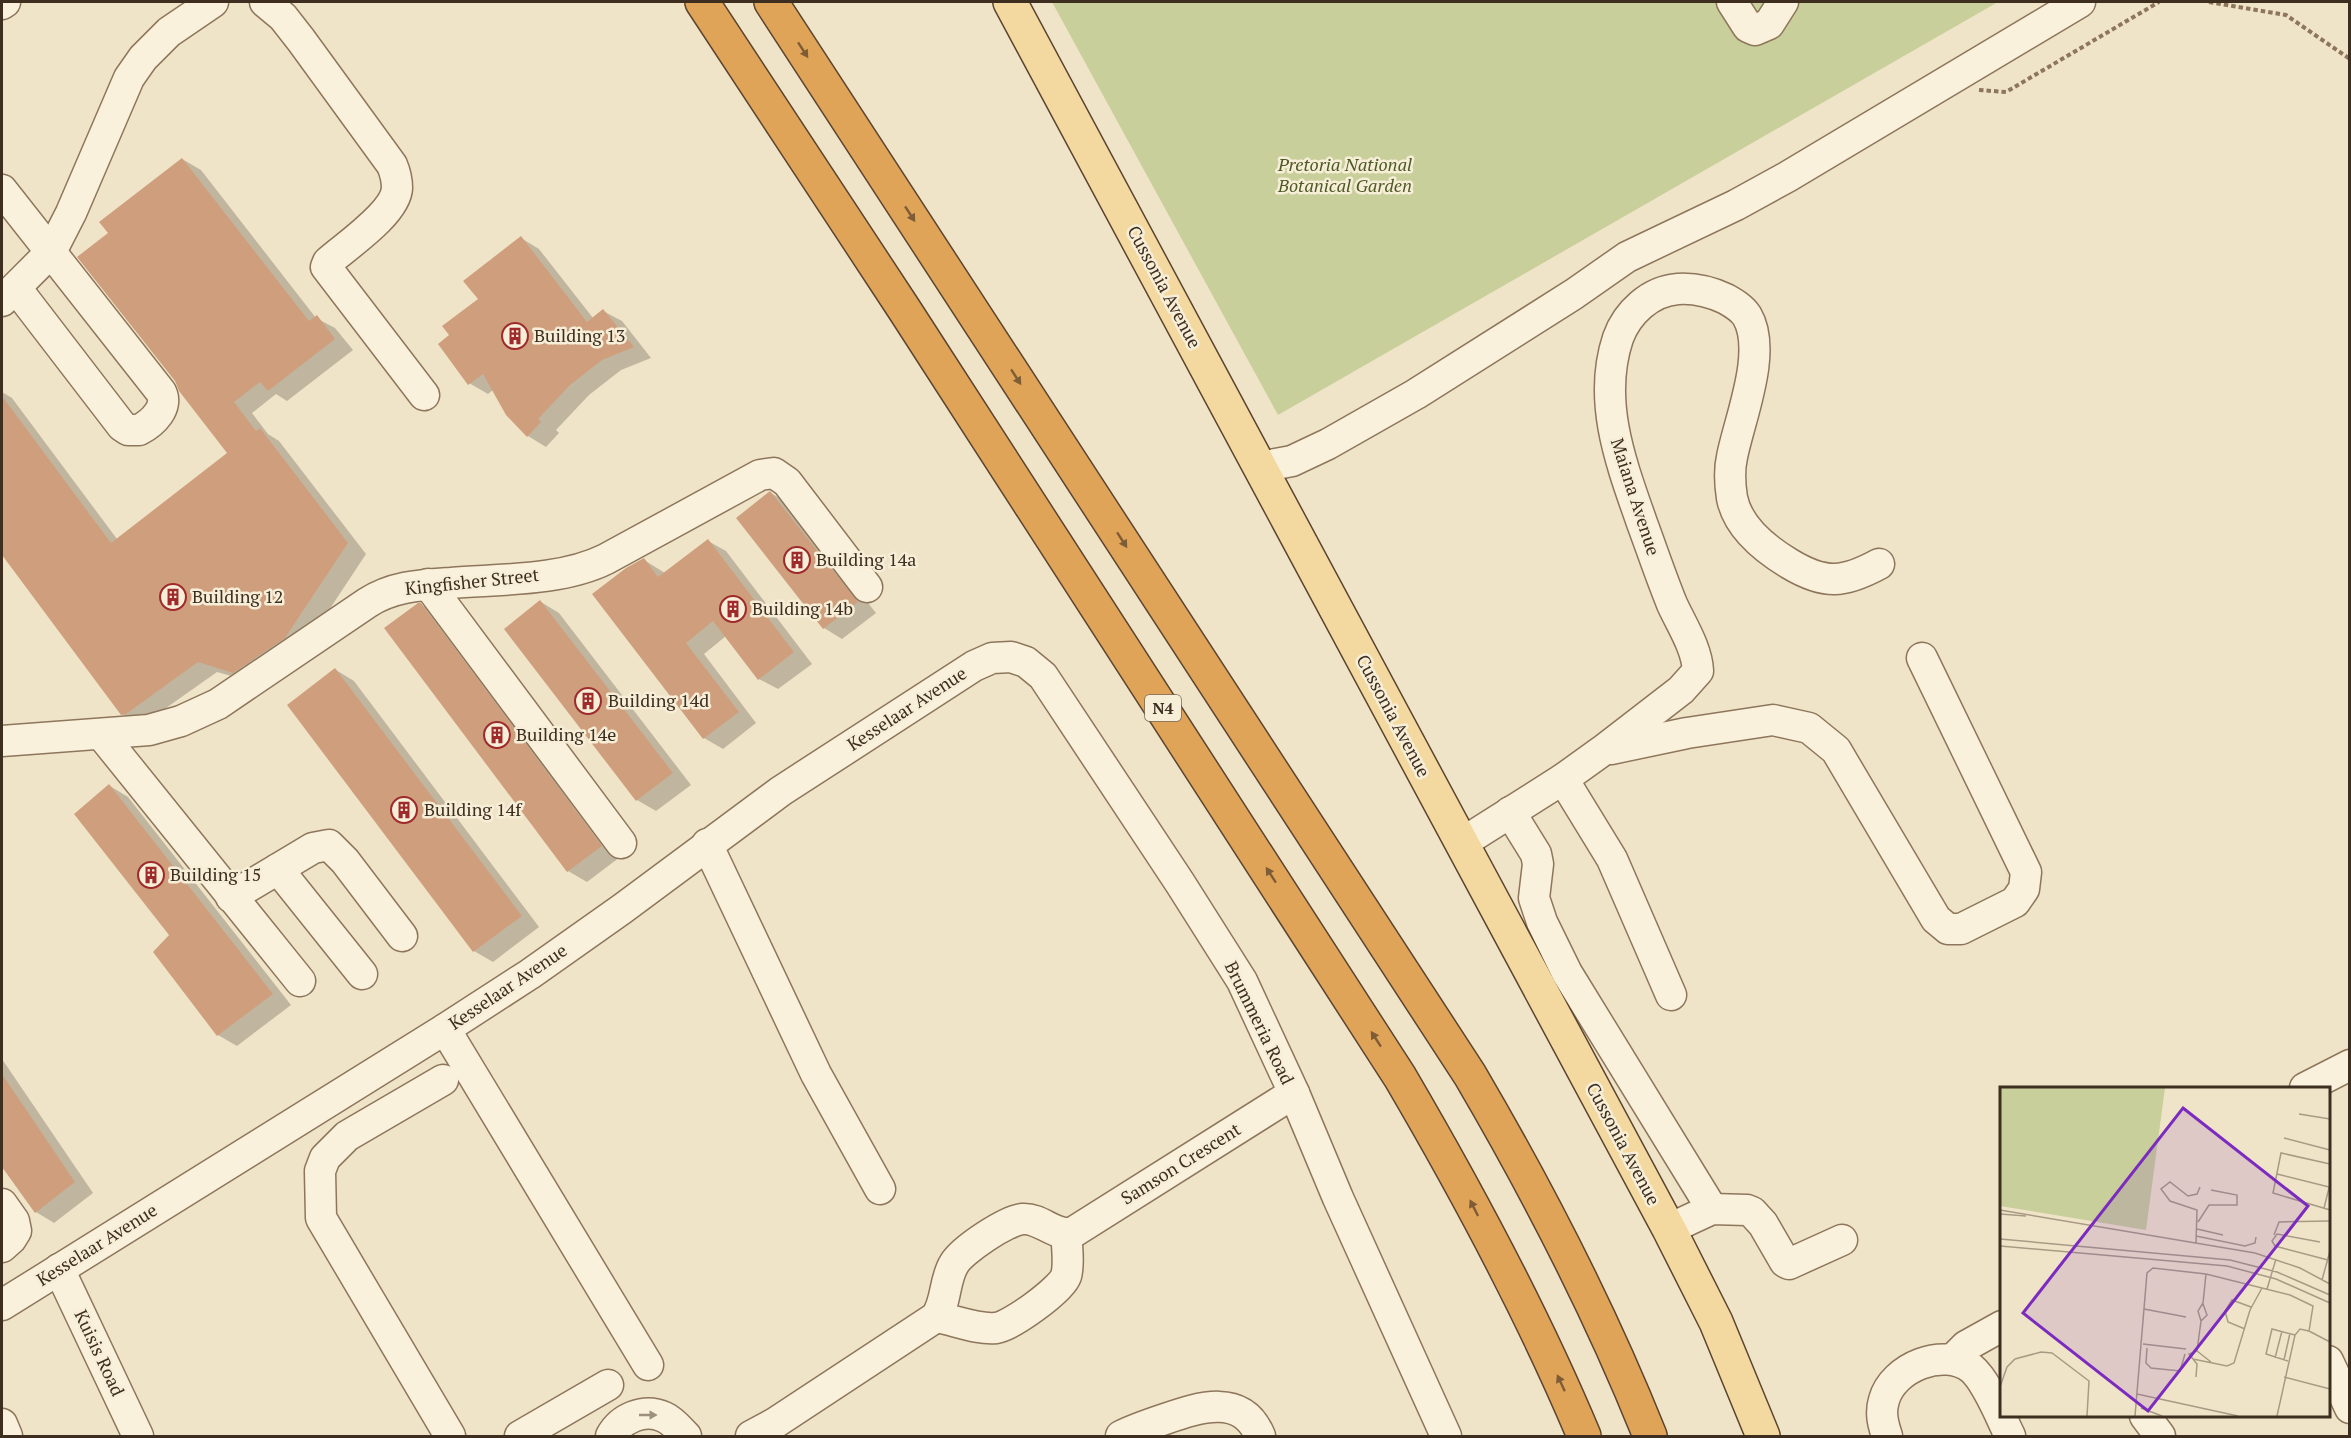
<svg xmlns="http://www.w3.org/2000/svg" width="2351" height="1438" font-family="'PT Serif',serif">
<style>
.green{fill:#c9cf9b}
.shadow{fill:#0003}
.building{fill:#cf9f7d}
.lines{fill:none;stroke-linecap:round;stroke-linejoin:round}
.minor-casing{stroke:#8d765c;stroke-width:33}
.major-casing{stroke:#5b4430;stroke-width:36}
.highway-casing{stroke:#5b4430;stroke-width:36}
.path{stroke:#8d765c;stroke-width:4;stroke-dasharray:4.5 3;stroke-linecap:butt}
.minor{stroke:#faf1dc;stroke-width:30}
.major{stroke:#f3d9a0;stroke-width:33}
.highway{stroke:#e0a458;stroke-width:33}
.oneway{fill:#7e5d36}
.oneway2{fill:#9c907e}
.labels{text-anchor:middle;stroke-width:5;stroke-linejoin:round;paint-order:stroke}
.shield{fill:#f7eed8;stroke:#756857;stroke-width:1.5}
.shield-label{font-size:16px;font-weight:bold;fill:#3d2e20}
.park-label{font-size:18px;font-style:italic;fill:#4d5a26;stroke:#f7eed8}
.street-label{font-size:18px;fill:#3d2e20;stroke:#f7eed8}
.poi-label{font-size:18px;fill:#3d2e20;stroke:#f7eed8;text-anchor:start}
.inset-road{fill:none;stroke:#a89b85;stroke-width:1.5}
.view{fill:#7b2cbf;fill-opacity:0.15;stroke:#7b2cbf;stroke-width:3}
.inset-edge{fill:none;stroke:#3d2e20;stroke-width:3}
</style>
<rect width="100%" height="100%" fill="#f0e4c8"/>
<polygon class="green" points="1052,2 1998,2 1278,415"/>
<g class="shadow">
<polygon points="182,159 201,170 316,318 335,328 353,350 287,401 276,394 252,413 268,434 279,441 366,554 304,648 253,682 217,672 142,725 122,714 2,552 2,392 12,398 117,539 229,453 110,234"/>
<polygon points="521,238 539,249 593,318 603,311 622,321 651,358 621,370 589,395 556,430 559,433 546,447 528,436 493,390 488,394 469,383 451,336 480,299"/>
<polygon points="771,493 789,504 876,613 842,639 824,628"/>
<polygon points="708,541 726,551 812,664 778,689 759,679 726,636 704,654 756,723 723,749 704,738 644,560 665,573"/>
<polygon points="541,602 559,613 691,785 656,811 637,800 506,629"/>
<polygon points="421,605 439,615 620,857 587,882 568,871 386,629"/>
<polygon points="336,670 354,681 539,927 493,962 474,951 289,705"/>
<polygon points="110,786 128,797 291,1005 237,1046 218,1035 171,935"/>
<polygon points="2,1059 93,1193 54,1223 36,1212 2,1164"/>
</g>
<g class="building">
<polygon points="182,158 309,321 317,315 335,339 268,391 260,382 234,402 256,431 260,428 348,543 285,638 233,673 198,662 126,714 121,715 2,555 2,396 111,543 227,453 179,391 175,381 77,257 108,233 99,222"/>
<polygon points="521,236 587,322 603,309 634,347 602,360 570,385 538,419 541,422 527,437 506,415 483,374 468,385 438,344 449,335 442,326 478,299 463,281"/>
<polygon points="770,491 858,602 823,629 736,518"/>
<polygon points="708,539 794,652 758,680 713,621 686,643 739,712 703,739 592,594 626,568 644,558 658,577"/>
<polygon points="540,600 673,773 636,801 504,629"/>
<polygon points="418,603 421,603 602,846 567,872 384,628"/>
<polygon points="335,668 522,916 473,952 287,705"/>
<polygon points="109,784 273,994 217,1036 153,952 169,935 74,814"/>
<polygon points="2,1074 75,1182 35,1213 2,1167"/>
</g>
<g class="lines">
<defs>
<g id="minor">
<path d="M265 2 283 17 301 40 392 165C395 172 397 180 397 188 396 213 346 246 328 262L326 267 424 395"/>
<polyline points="1732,2 1748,27 1755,30 1769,24 1783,2"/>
<polyline points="2,4 5,2"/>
<path d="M2 190 161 392C169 407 153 423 139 430H128L122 426 16 288"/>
<polyline points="2,301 51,252 71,213 129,78 143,58 169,32 213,2"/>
<polyline points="1260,467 1292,461 1328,444 1416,394 1574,294 1627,257 1736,205 1787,177 2080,2"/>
<polyline points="428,584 621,843"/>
<polyline points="101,734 300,981"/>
<path d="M2 741 149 730 181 721 218 704 367 603C393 586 421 585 451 583 500 579 562 581 606 559L760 475 774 473 787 482 867 587"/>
<polyline points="1611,749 1687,733 1773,720 1809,728 1836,750 1936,919 1948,929 1961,929 2015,902 2024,889 2026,872 1922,658"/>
<polyline points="1563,779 1612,859 1671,995"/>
<polyline points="1510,812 1536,854 1538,864 1534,898 1542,922 1567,973 1712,1209"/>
<path d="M1462 843 1563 779 1602 751 1681 690 1698 671C1697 648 1681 624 1672 604 1661 577 1652 550 1642 523 1621 463 1597 401 1618 338 1627 313 1650 291 1678 289 1694 288 1711 292 1726 299 1733 303 1742 308 1747 316 1768 352 1739 420 1732 457 1729 470 1730 485 1732 498 1738 528 1765 549 1790 564 1825 585 1844 583 1879 564"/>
<polyline points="707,844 816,1074 880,1189"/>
<polyline points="278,869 362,974"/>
<polyline points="231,897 313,848 329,845 345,861 402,936"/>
<polyline points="445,1029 648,1365"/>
<polyline points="443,1080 347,1136 325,1158 320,1171 321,1218 450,1436"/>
<polyline points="2305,1088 2350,1065"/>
<polyline points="2,1204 14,1221 16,1231 11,1239 2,1247"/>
<polyline points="1669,1229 1712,1209 1747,1210 1752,1212 1763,1224 1785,1262 1789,1264 1842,1240"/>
<polyline points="59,1269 138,1436"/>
<polyline points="2,1305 445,1029 530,974 622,909 781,791 974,666 992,658 1011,657 1026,662 1043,676 1180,883 1242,981 1294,1093 1338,1198 1446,1436"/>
<path d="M936 1317C954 1320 978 1330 996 1328 1011 1326 1061 1290 1066 1276 1070 1263 1066 1247 1067 1234"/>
<polyline points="1953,1359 1966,1346 2002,1326"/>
<polyline points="2328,1361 2350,1408"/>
<polyline points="2145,1416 2160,1436"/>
<polyline points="2,1424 7,1436"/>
<polyline points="520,1436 608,1385"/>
<path d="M611 1436C621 1418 644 1408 664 1417 673 1421 679 1429 686 1436"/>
<path d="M751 1436 775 1423 936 1317C947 1301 944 1280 954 1264 962 1250 1007 1220 1023 1219 1041 1218 1054 1236 1072 1233L1294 1093"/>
<path d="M1121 1436C1135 1429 1150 1424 1165 1419 1200 1407 1242 1393 1260 1436"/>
<path d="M1887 1436C1883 1424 1880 1413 1884 1400 1893 1367 1944 1347 1971 1368 1987 1381 2001 1418 2010 1436"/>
</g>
<polyline id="major" points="1010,2 1669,1229 1716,1322 1763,1436"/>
<g id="highway">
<path d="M702 2 904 309 1400 1077C1468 1193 1532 1312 1584 1436"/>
<path d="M771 2 1470 1075C1538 1191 1600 1311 1650 1436"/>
</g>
</defs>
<use href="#minor" class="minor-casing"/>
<use href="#major" class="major-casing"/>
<use href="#highway" class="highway-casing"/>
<g class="path">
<polyline points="2209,2 2286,15 2350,59"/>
<polyline points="1979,90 2006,92 2159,2"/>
</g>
<use href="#minor" class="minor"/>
<use href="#major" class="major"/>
<use href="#highway" class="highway"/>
</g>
<defs><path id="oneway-solid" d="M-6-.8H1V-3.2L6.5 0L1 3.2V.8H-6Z" transform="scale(1.5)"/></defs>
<g class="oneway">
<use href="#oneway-solid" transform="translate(803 50) rotate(57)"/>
<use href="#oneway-solid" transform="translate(910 214) rotate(57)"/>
<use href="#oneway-solid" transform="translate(1016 377) rotate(57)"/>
<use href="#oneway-solid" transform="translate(1122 540) rotate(57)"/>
<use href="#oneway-solid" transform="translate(1271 875) rotate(-123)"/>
<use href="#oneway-solid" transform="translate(1376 1039) rotate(-123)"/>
<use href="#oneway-solid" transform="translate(1474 1208) rotate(-117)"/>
<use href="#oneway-solid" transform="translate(1561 1383) rotate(-115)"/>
</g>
<use class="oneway2" href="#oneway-solid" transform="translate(648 1415)"/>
<defs>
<symbol id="building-ring" viewBox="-11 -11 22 22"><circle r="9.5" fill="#f7eed8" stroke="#9e2a2b" stroke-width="1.5"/><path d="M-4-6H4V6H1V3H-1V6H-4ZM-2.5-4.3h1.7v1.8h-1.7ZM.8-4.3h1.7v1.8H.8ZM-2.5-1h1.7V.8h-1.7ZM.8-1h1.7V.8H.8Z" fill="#9e2a2b"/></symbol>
</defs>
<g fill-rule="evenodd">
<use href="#building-ring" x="500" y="321" width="30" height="30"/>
<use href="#building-ring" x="782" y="545" width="30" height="30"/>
<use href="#building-ring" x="158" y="582" width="30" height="30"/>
<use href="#building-ring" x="718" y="594" width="30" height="30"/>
<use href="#building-ring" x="573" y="686" width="30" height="30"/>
<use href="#building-ring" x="482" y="720" width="30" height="30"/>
<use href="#building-ring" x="389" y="795" width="30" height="30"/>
<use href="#building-ring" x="136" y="860" width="30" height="30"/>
</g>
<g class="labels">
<rect class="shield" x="1145" y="695" width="36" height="26" rx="4.5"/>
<g class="shield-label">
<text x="1163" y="714">N4</text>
</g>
<g class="park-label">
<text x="1345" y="171">Pretoria National<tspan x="1345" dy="21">Botanical Garden</tspan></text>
</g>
<g class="street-label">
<text transform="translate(1164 287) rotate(62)" y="6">Cussonia Avenue</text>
<text transform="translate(1635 497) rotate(72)" y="6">Maiana Avenue</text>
<text transform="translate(472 582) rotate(-6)" y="6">Kingfisher Street</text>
<text transform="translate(907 709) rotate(-33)" y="6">Kesselaar Avenue</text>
<text transform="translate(1393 716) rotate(62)" y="6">Cussonia Avenue</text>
<text transform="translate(508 987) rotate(-34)" y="6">Kesselaar Avenue</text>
<text transform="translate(1259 1023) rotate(64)" y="6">Brummeria Road</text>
<text transform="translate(1623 1144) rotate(62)" y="6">Cussonia Avenue</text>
<text transform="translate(1181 1164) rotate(-32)" y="6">Samson Crescent</text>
<text transform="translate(97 1245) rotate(-32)" y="6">Kesselaar Avenue</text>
<text transform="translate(99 1353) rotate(65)" y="6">Kuisis Road</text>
</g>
<g class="poi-label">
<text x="534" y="342">Building 13</text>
<text x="816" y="566">Building 14a</text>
<text x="192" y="603">Building 12</text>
<text x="752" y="615">Building 14b</text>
<text x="608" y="707">Building 14d</text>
<text x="516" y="741">Building 14e</text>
<text x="424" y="816">Building 14f</text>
<text x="170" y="881">Building 15</text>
</g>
</g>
<g transform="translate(2000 1087)">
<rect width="330" height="330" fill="#f0e4c8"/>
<path d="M0 1H165L146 143 0 119Z" fill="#c9cf9b"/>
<path class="inset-road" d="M299 27 330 32M284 51 330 63M330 77 281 66 273 106 330 123M277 87 329 100M324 121 330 97M0 123 255 166 300 181 330 197M0 127 26 129M198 135 209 118H237V108L211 103M197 142 223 148M274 148 279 135 330 134M196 149 245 159 255 156 256 150M0 152 230 173 277 185 330 208M320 155 277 147 272 154 275 159 328 173M196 156 197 123 170 114 161 102 170 95 188 109 197 107 200 100M0 159 227 179 276 192 330 216M206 187 203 216 198 224 201 234 197 264 211 275M322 193 330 164M267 202 276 172M144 222 186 230M201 234 207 228 203 217M245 242 228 235 225 224 232 213 251 220M309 244 330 255M143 257 186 262M147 261 146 276 151 281 180 284 185 267M275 271 282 244M193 272 227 279 234 276 250 223 262 201M284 273 290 246M288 274 266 267 272 242 295 248M196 290 197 277 189 267 197 264M284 290 330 302M0 300 7 280 15 272 41 265 52 266 89 294 87 329M137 307 238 329M141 321 162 329M135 329 147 186 153 181 206 187 290 208 313 219 309 244 300 242 295 248 277 329"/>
<path class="view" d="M183 21 308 119 148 324 23 226Z"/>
<rect width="330" height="330" class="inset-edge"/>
</g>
<rect width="2351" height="1438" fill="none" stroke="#3d2e20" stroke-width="6"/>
</svg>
